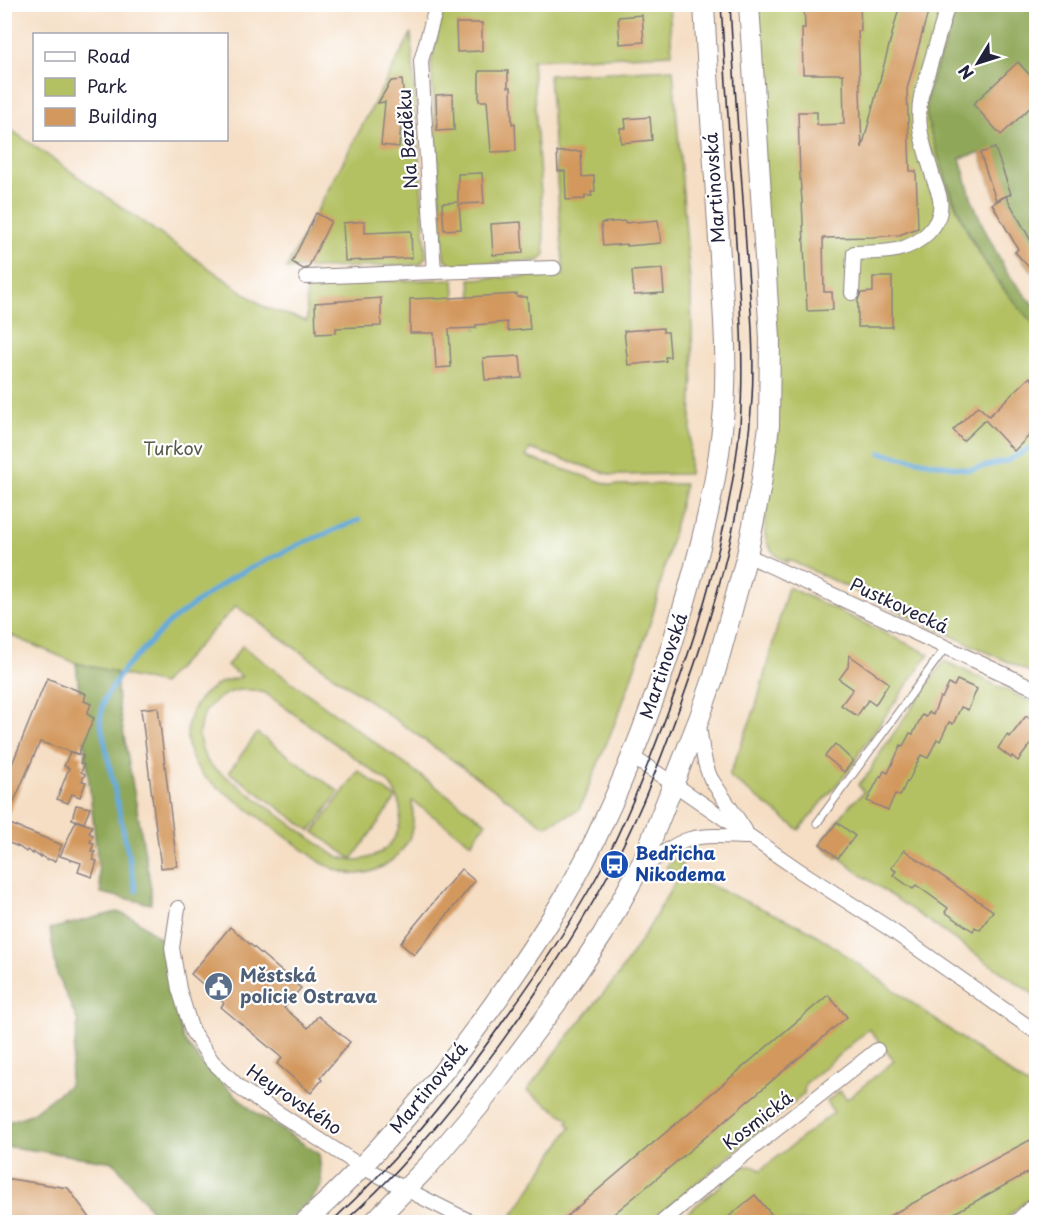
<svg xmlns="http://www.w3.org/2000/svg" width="1041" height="1227" font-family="'Playpen Sans',sans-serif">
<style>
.green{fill:#b4c163;stroke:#6b724f;stroke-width:1.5;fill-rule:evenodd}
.forest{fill:#8fa759;stroke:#58644a;stroke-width:1.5}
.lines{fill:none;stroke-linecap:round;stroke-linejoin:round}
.stream{stroke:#65aadb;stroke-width:5}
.building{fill:#d3985d}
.lane-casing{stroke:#8c8080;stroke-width:9}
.street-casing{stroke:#8c8080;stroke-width:16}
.secondary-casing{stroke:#8c8080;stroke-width:22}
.lane{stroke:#fff;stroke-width:7}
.street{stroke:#fff;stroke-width:14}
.secondary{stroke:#fff;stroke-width:20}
.tram{stroke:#22223b;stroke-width:1.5}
.labels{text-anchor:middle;stroke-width:4.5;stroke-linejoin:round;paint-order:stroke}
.street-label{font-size:18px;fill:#22223b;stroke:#fff}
.park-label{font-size:18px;fill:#555a49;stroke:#fff}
.transit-label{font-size:18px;font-weight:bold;fill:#164399;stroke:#fff;text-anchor:start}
.service-label{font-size:18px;font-weight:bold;fill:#4e5e75;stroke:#fff;text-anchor:start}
</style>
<rect width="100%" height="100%" fill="#fff"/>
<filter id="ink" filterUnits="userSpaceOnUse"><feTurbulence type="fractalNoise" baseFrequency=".0167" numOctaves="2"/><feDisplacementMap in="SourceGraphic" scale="12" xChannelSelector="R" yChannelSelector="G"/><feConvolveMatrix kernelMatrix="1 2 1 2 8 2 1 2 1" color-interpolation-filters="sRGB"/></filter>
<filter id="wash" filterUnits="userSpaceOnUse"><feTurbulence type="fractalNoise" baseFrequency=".008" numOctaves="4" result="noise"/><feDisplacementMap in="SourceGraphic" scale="24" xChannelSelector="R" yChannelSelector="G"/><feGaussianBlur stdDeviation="1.35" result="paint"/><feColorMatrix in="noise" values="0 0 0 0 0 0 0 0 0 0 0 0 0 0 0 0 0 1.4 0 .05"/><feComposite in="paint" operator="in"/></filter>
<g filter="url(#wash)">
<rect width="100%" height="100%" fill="#f5dec4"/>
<g class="green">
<polygon points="447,5 669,5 672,54 532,60 545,254 539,261 452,264 444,258 431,63 443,11"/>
<path d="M757 5H957L949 33 930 85 929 95 948 189 972 242 999 284 1036 326V675L787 559V563C756 546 765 522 769 492Z"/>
<polygon points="411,34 426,257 419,265 286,269"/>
<polygon points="673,69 691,296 693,368 689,474 612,475 530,449 526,457 611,485 685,484 653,614 621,708 579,810 545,826 236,606 162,684 76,663 5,633 4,125 266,308 307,321 306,284 454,279 455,298 476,328 476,325 484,324 484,320 472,297 470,279 564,275 549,75"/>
<polygon points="788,587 929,654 859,753 855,763 799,830 729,776 756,706"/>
<path d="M242 646 486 823 471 843 412 801C413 810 414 819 412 829 407 853 382 873 357 874 345 874 333 869 322 863L208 780C178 754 180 707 215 686 223 680 232 679 242 677L227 666ZM239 690H252L265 693 388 782C422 823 382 876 334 855L210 765C188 734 201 698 239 690Z"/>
<polygon points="944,661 1036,704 1036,996 856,871 839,857 837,858 820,844 850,805 864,792 858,785 870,772 874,762"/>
<polygon points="257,733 339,792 311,831 229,772"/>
<polygon points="358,771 396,798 352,859 314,832"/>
<path d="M689 848 681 867V870L683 873 807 929 829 943 1036 1092V1196L1021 1205 1002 1222H676L744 1166H752L761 1170 834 1112 826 1102 840 1091 847 1099 894 1061 869 1029 805 1084 804 1094 650 1222H508L571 1127 567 1123 569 1119 527 1091 566 1039 617 977 648 929 676 880C675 869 673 871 666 867L679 854Z"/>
</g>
<g class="forest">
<path d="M957 5H1036V275L1015 252 1018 248 997 201 980 153 960 158 971 197 984 228 1007 273 1036 308V326C988 278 959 222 939 158 934 143 927 126 926 109 926 90 937 66 944 48 949 34 953 19 957 5Z"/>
<polygon points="76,663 116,672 118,702 151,888 151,904 101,893"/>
<polygon points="117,912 135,919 161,939 171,992 183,1039 202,1064 253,1111 319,1154 322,1185 311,1200 286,1222 160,1222 114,1162 5,1146 5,1123 31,1114 69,1085 78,1022 57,974 50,929"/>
</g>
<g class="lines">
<g class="stream">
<polyline points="881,453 969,470 1007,461 1036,445"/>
<polyline points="136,891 100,720 104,700 123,670 171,621 229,579 298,545 359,520"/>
</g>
</g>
<g id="blocks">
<g class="building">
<polygon points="804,4 860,4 861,31 858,31 862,148 900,4 915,4 914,9 928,12 907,89 910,171 916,171 918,228 899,235 873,237 823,238 824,292 832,292 833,310 807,311 802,200 800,178 798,112 817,112 817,125 844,124 843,74 803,74 802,28 805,28"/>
<polygon points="642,15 644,42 620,44 618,17"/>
<polygon points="456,23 482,23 482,51 457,52"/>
<polygon points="1018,62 1036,82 1036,102 1001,135 973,104"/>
<polygon points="479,71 508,71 508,87 511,87 512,124 515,123 516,151 491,152 487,101 479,101"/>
<polygon points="402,80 404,101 403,101 399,147 381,145 385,102 378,103 391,81"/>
<polygon points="453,94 454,130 437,131 436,95"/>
<polygon points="650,117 652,140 621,143 620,128 626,128 625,119"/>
<polygon points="995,148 1011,194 996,200 980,153"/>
<polygon points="581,151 582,177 594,176 595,192 591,192 592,196 585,196 585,199 566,200 565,171 558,171 557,152"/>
<polygon points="482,173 484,203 459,204 461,229 444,230 442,203 458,202 458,174"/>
<polygon points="1006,196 1036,250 1036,275 1015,252 1018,249 992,204"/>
<polygon points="316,213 331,221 308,268 303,269 292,262"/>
<polygon points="658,220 661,243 627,246 627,244 603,246 601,223 625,221 625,223"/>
<polygon points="365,221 365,233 411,231 412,258 345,261 343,223"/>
<polygon points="521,222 523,253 493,255 491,224"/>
<polygon points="662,269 664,293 634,295 632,271"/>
<polygon points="873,277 892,277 892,327 858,327 858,300 861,293 873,292"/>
<polygon points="517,294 517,297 527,297 530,329 508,331 507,322 476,325 476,328 449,329 451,367 436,368 434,333 410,333 410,299 435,298 435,299"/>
<polygon points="381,298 381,326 336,328 336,333 316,334 315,303"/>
<polygon points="663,328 663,332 668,332 670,353 670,357 665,357 666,361 628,365 624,331"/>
<polygon points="520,356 522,378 485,380 483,358"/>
<polygon points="1030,377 1036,384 1036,429 1014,451 985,420 963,441 953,430 978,406 989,416"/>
<polygon points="849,655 889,683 875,705 868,700 857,716 841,705 853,689 839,679 848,667"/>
<polygon points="47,678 86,694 84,701 91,704 87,714 94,718 78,754 40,742 5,822 62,845 55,861 48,859 47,860 40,855 40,857 33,852 33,854 27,850 26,852 19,847 4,841 4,784"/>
<polygon points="957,680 977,689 968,710 961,707 953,724 949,722 940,741 937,739 928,758 921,755 908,782 907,781 900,796 895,794 888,810 867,801 880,776 881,777 884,771 888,773 901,745 903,746 910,733 913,734 922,715 926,717 929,712 933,715 940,697 942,698 949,684 954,686"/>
<polygon points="158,707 177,866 161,868 141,709"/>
<polygon points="1026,716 1036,722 1036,737 1018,761 1012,756 1011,758 998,748 1007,735 1010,737"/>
<polygon points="835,744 853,761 844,772 825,756"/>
<polygon points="70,752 83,756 80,763 84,765 81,772 85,774 82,781 86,782 80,797 72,794 68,803 57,799 69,768 64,766"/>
<polygon points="76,805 90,808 84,823 72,819"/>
<polygon points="76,821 92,826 89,833 93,835 90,842 94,843 91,851 95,852 93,860 97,861 92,877 78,872 81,863 60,856"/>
<polygon points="837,822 855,836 838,858 820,844"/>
<polygon points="904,850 993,911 980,930 975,927 973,931 945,912 948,908 916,885 913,889 893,875 896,871 891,868"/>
<polygon points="461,869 475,881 414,955 400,943"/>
<polygon points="230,927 301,988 284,1008 308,1028 318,1016 350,1042 320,1078 322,1080 311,1093 277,1064 282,1058 221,1007 224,1003 191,974"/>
<polygon points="828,995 847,1017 656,1179 604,1222 560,1222"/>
<polygon points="1030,1140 1036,1152 1036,1168 938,1222 878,1222"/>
<polygon points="4,1178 68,1188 93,1222 4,1222"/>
<polygon points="755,1195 778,1222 722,1222"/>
</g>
</g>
</g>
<g filter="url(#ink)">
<use href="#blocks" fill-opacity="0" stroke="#8c8080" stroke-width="1.5"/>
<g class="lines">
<defs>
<polyline id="lane" points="817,823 946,647"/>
<g id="street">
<polyline points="437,4 421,61 434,272 554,268"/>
<polyline points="306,277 434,272"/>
<path d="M852 293 854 253C867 252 883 253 896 250 919 245 944 226 940 199 939 192 935 184 933 177 925 148 915 127 921 96L948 4"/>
<polyline points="747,555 1036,689"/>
<path d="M699 723C701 742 703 762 711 779L745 830"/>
<polyline points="632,757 674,784 800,871 887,927 1036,1032"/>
<path d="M640 869C654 860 668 848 684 841 703 833 728 837 749 837"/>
<polyline points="178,908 172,948 179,989 192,1031 212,1061 241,1089 362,1167 471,1222"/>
<polyline points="662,1222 717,1176 877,1050"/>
<polyline points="1016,1222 1036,1203"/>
</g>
<g id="secondary">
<path d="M305 1222C377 1157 437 1083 494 1004 531 951 568 897 596 838 632 763 661 685 684 605 703 540 719 475 724 408 728 352 722 295 719 240 714 161 708 83 704 4"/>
<polyline points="374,1222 429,1165 479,1106 558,1001 603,934 643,861 699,719 714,676 747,555 761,485 769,426 770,338 749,4"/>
</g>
</defs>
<use href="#lane" class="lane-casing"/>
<use href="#street" class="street-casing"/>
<use href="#secondary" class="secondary-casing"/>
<use href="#lane" class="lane"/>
<use href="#street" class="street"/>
<use href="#secondary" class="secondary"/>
<g class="tram">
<path d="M331 1222C359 1196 386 1169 411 1140 445 1101 476 1060 506 1017 538 973 569 926 596 878 626 823 648 765 670 706 703 616 731 521 740 425 743 385 742 345 740 306L721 4"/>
<path d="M344 1222C364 1204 383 1186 401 1166 450 1113 493 1056 533 997 562 954 590 911 613 865 642 810 664 751 685 692 719 598 745 500 752 399 755 348 750 296 746 245 741 165 734 85 730 4"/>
</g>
</g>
</g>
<defs>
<symbol id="bus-disc" viewBox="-11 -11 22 22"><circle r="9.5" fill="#1a4fb4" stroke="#fff"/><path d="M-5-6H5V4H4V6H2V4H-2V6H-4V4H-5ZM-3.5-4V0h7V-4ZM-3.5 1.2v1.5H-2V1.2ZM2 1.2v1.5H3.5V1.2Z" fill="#fff"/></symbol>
<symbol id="civic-disc" viewBox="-11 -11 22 22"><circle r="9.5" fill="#5c6f8a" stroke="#fff"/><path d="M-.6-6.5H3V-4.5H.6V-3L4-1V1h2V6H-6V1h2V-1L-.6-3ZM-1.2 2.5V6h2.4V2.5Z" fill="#fff"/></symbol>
</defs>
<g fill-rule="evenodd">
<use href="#bus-disc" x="598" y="848" width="33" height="33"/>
<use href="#civic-disc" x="202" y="970" width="33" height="33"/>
</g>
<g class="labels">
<g class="street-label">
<text transform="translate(408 139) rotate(-94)" y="6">Na Bezděku</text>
<text transform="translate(715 188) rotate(-94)" y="6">Martinovská</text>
<text transform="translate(899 606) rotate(25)" y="6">Pustkovecká</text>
<text transform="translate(664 666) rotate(-71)" y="6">Martinovská</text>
<text transform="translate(429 1088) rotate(-51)" y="6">Martinovská</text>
<text transform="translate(294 1100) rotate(34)" y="6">Heyrovského</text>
<text transform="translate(758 1121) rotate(-38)" y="6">Kosmická</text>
</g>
<g class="park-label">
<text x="173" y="455">Turkov</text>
</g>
<g class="transit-label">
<text x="635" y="860">Bedřicha<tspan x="635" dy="21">Nikodema</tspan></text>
</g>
<g class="service-label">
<text x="240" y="982">Městská<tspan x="240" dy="21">policie Ostrava</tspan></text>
</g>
</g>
<rect width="1041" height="1227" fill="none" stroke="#fff" stroke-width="24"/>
<rect x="33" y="33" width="195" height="108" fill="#ffffff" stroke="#a7a7b1" stroke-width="1.5"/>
<rect x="45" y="52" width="30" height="9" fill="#ffffff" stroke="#a7a7b1" stroke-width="1.5"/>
<text x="87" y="63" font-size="18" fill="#22223b">Road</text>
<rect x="45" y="78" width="30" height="18" fill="#b4c163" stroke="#a7a7b1" stroke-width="1.5"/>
<text x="87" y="93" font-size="18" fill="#22223b">Park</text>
<rect x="45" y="108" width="30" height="18" fill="#d3985d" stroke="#a7a7b1" stroke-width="1.5"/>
<text x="87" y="123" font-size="18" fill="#22223b">Building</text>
<g transform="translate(978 63) rotate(232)" stroke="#ffffff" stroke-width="4.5" paint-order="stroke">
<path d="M0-4.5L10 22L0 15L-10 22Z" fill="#22223b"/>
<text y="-9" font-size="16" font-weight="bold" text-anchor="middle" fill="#22223b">N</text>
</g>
</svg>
